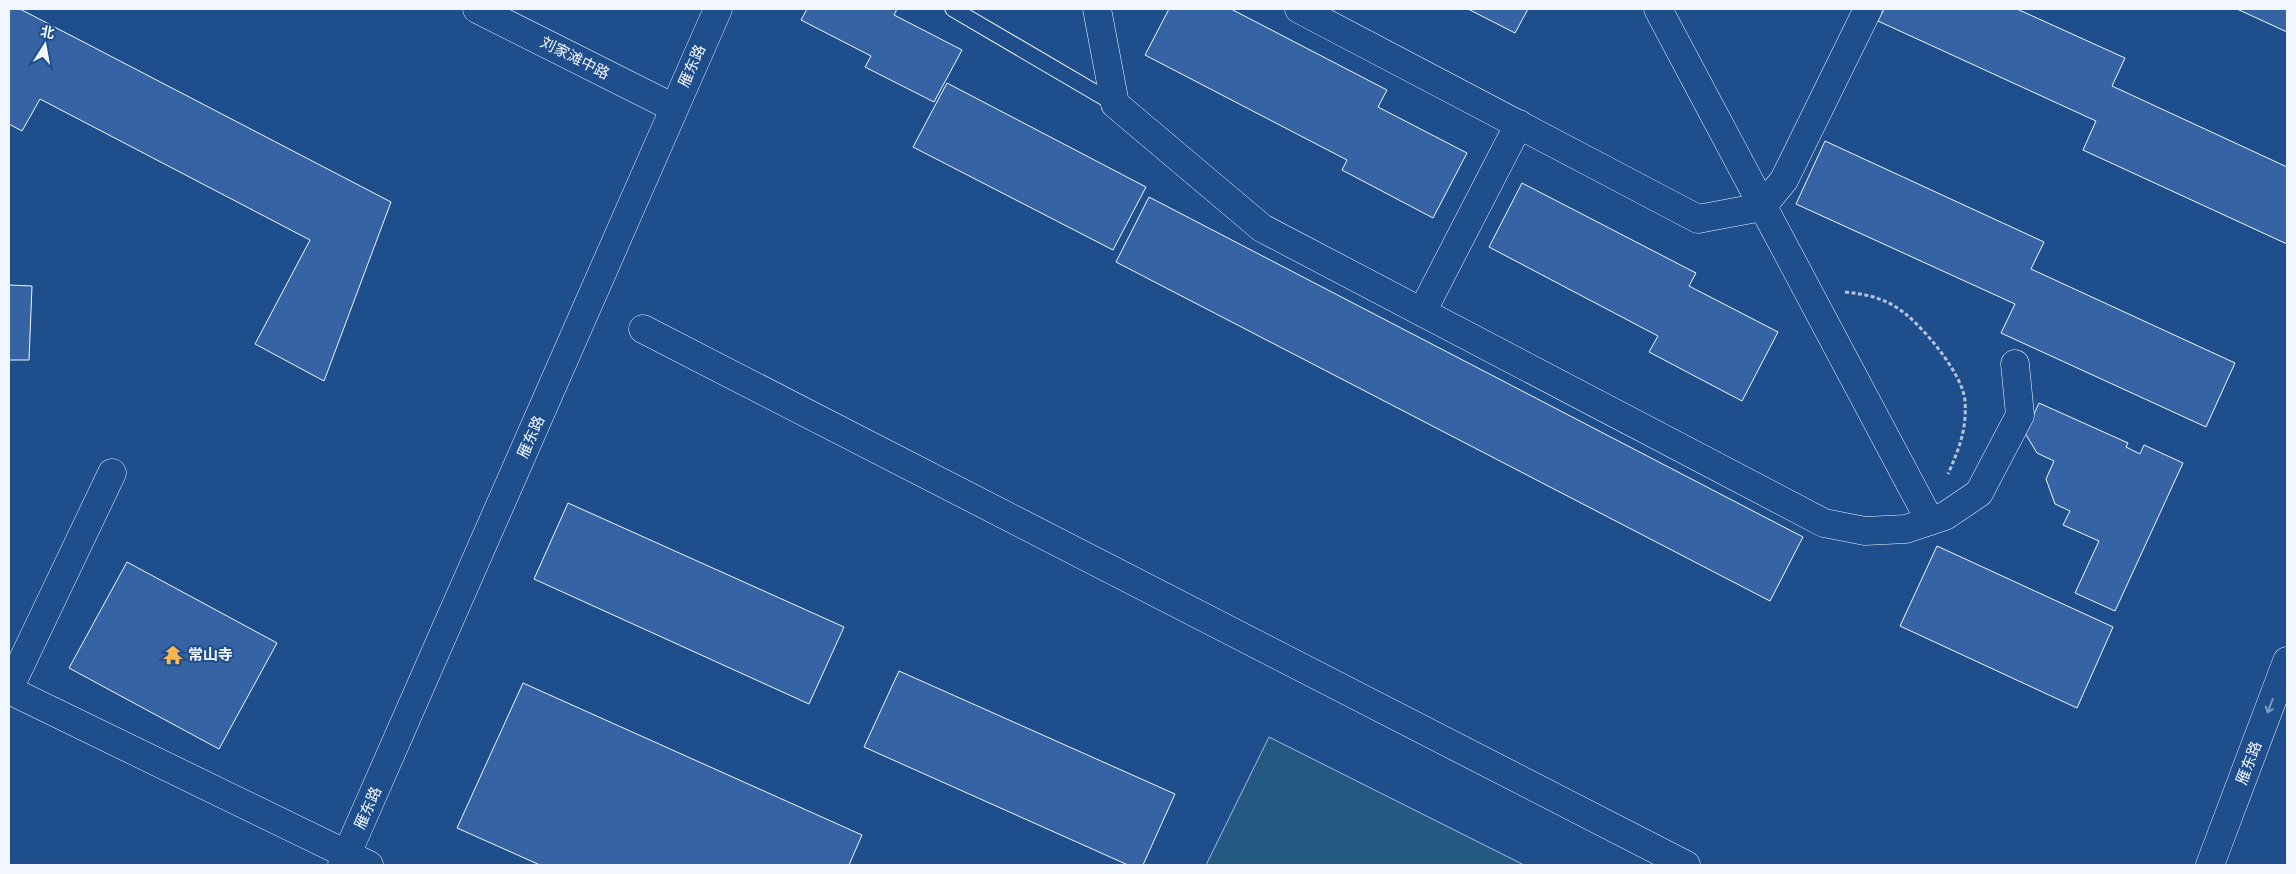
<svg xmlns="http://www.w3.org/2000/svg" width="2296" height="874" font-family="Barlow,'Noto Sans SC',sans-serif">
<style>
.green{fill:#245a82;stroke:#a8bbd7}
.building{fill:#3563a3;stroke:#f2f6ff}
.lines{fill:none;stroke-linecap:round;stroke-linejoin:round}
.lane-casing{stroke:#f2f6ff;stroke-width:17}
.street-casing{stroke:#f2f6ff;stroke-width:29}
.secondary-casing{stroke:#f2f6ff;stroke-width:29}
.path{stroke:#b3c4dc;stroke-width:3;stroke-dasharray:4 2.5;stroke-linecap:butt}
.lane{stroke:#1f4e8c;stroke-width:15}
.street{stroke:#1f4e8c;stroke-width:28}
.secondary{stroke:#1f4e8c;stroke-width:28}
.oneway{stroke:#7e9ac0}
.labels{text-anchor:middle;stroke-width:4;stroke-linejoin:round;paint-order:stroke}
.street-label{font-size:15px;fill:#f2f6ff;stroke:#1f4e8c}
.poi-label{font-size:15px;font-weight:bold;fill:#f2f6ff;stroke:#1f4e8c;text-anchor:start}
</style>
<rect width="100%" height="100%" fill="#1f4e8c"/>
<polygon class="green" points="1269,737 1524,865 1206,865"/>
<g class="building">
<polygon points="9,9 20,9 391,202 324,381 255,344 310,240 40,99 22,131 9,124"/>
<polygon points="807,9 897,9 894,15 962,50 934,102 865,67 871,56 801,20"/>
<polygon points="1169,9 1231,9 1387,90 1378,107 1467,153 1433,218 1342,170 1347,160 1145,55"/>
<polygon points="1468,9 1528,9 1515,33"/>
<polygon points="1884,9 2017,9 2125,58 2112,86 2287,167 2287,244 2083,150 2096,121 1878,21"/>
<polygon points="2237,9 2287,9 2287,32"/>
<polygon points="947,83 1146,187 1113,250 913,147"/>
<polygon points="1825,141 2044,242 2031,269 2235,363 2206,427 2001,333 2015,304 1796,204"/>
<polygon points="1522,183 1696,273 1689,286 1778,332 1742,401 1649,352 1658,336 1489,247"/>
<polygon points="1149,197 1803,537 1770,601 1116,262"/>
<polygon points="9,285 32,286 29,360 9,360"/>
<polygon points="2039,403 2128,443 2126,447 2140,454 2144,445 2183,463 2115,611 2075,593 2099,541 2063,525 2070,511 2055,504 2046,479 2054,461 2037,453 2025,433"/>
<polygon points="568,503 844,627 809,704 534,579"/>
<polygon points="1937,546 2113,627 2077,708 1900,626"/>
<polygon points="127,562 277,643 219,749 69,668"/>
<polygon points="899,671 1175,794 1143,865 1128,865 864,747"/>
<polygon points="523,683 862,835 849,865 540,865 457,828"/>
</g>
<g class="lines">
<defs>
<polyline id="lane" points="953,9 1115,104"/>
<g id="street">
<polyline points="1097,9 1115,104 1262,228 1824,523 1865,531 1906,529 1945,516 1979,493 2020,415 2015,364"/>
<polyline points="1299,9 1698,219 1762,207 1784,180 1868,9"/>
<polyline points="1658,9 1930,521"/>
<polyline points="1422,312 1519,124"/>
<polyline points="643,329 1686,865"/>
<polyline points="9,689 112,473"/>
<polyline points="9,690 369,865"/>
<polyline points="342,865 718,9"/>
</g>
<g id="secondary">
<polyline points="477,9 674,108"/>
<polyline points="2210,865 2287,661"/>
</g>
</defs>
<use href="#lane" class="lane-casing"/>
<use href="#street" class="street-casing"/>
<use href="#secondary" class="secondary-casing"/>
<path class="path" d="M1845 292C1864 294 1880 297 1896 307 1919 321 1963 373 1965 401 1967 429 1959 449 1948 474"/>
<use href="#lane" class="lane"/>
<use href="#street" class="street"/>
<use href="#secondary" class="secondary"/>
</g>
<defs><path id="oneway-shaft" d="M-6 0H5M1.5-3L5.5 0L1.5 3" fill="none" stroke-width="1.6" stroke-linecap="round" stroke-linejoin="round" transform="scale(1.25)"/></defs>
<use class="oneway" href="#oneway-shaft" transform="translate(2270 706) rotate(111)"/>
<defs>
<symbol id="temple-bare" viewBox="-9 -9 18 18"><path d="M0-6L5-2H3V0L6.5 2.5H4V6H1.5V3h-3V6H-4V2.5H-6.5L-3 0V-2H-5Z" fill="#ffb74d" stroke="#1f4e8c" stroke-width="2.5" paint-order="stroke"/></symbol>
</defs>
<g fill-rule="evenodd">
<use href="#temple-bare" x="159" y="641" width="28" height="28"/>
</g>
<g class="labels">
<g class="street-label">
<text transform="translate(575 58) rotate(27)" y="5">刘家滩中路</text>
<text transform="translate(692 66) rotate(-66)" y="5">雁东路</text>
<text transform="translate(531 437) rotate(-66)" y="5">雁东路</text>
<text transform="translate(2249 763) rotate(-69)" y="5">雁东路</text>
<text transform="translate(368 808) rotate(-66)" y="5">雁东路</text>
</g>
<g class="poi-label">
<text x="188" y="660">常山寺</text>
</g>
</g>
<rect width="2296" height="874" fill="none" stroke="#f2f6ff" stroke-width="20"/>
<g transform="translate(45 45) rotate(11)" stroke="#1f4e8c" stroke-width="4" paint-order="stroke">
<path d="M0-4L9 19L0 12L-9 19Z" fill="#f2f6ff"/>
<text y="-8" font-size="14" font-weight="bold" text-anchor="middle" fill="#f2f6ff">北</text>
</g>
</svg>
